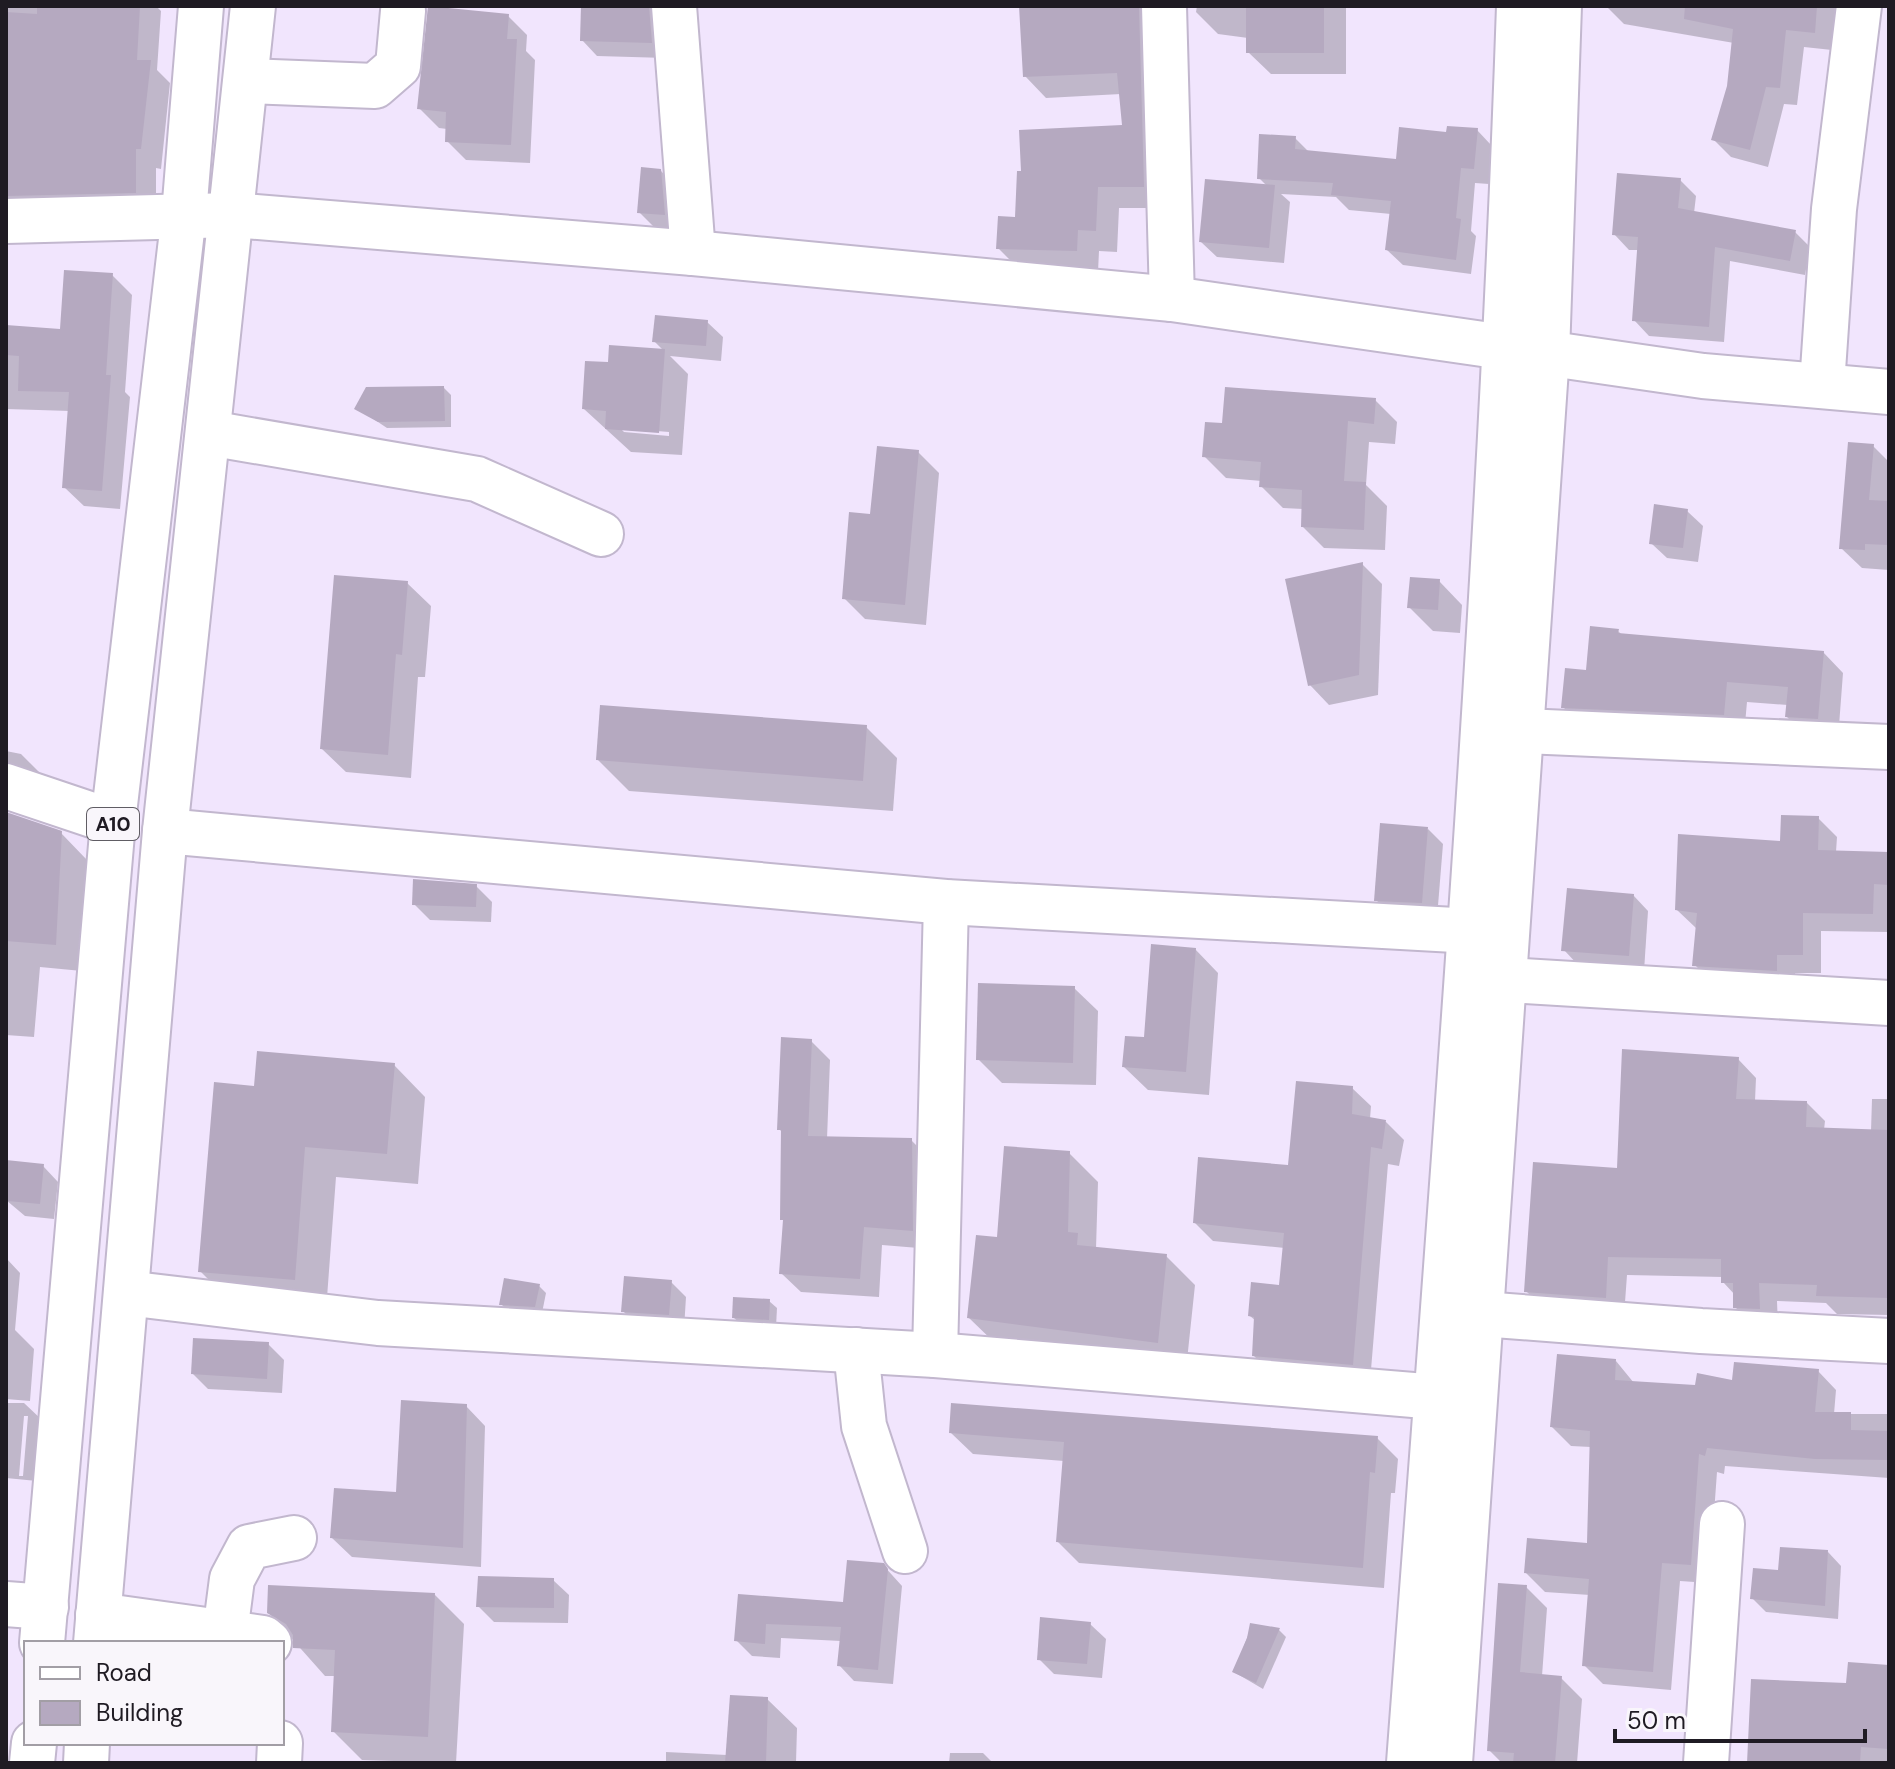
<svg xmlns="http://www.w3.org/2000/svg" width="1895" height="1769" font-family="'DM Sans',sans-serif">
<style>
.shadow{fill:#0003;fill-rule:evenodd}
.building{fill:#b5a9c0}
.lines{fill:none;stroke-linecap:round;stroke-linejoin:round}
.minor-casing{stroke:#c2b7ce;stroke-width:48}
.major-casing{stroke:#c2b7ce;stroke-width:48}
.highway-casing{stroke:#c2b7ce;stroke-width:48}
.minor{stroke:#fff;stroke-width:44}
.major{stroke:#fff;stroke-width:44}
.highway{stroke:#fff;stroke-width:44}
.labels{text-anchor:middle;stroke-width:6;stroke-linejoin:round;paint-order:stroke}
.shield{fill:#f9f6fb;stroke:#605d64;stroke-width:2}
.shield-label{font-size:20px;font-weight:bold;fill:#1f1b23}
</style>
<rect width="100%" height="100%" fill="#f1e5fd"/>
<g class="shadow">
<polygon points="6,6 156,6 161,11 157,70 170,83 161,169 156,168 156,212 6,203"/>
<polygon points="583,6 655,6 666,58 597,56 582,40"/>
<polygon points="1021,6 1161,6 1165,208 1119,208 1117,252 1099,251 1098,272 1020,270 998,248 1017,219 1124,127 1121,94 1046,98 1025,76"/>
<polygon points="1197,6 1346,6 1346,74 1271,74 1248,52 1248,38 1218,34 1196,12"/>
<polygon points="1606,6 1836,6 1832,50 1804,47 1797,105 1784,104 1768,167 1731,157 1713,139 1729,87 1734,43 1624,24"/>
<polygon points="508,16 527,35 526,51 535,60 530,163 466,160 447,141 447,129 439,128 420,109"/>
<polygon points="1477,130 1492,146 1489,184 1475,183 1471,231 1476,236 1471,274 1403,265 1387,250 1391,214 1349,210 1336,197 1281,194 1290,202 1284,263 1217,257 1201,242 1267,186 1259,178 1295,138 1309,152 1397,161"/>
<polygon points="661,171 676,187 680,230 655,228 639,212"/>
<polygon points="1680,180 1696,196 1694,213 1795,232 1810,247 1805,275 1730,261 1724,342 1649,336 1634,320 1639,250 1629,250 1614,234"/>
<polygon points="112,275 132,295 125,392 130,397 120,509 84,506 64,487 70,411 6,409 6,327 62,331"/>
<path d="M707 322 723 337 721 361 670 356 688 374 682 455 631 452 584 409 610 365 664 351 654 341ZM620 428 669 432V436L624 432Z"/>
<polygon points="444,388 451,395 451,427 387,428 357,408"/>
<polygon points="1375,400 1397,422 1395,444 1369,442 1366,485 1387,506 1385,550 1324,548 1303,527 1303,509 1283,508 1261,486 1262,481 1226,478 1205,457 1224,425"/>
<polygon points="1873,446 1889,462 1889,570 1862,568 1841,548"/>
<polygon points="918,452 939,473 926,625 865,619 844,598 872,516"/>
<polygon points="1687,511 1703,526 1698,562 1667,558 1651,543"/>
<polygon points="1362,564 1382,584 1378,695 1329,705 1310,685"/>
<polygon points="1439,581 1462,605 1460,633 1433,631 1409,607"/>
<polygon points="407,583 431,606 425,677 418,677 411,778 346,772 322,749"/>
<polygon points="1618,631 1622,635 1823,652 1843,673 1838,739 1808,738 1787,717 1788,705 1747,702 1744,735 1584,728 1563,707"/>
<polygon points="866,727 897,758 893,811 629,791 598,760"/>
<polygon points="6,751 21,754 48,781 8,806 8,815 61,833 87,860 82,971 40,967 34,1037 6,1035"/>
<polygon points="1818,818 1837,837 1836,852 1889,854 1889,932 1821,931 1821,973 1795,973 1795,989 1713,984 1695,965 1696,928 1677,910"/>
<polygon points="1428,829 1443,844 1437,918 1392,915 1376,900"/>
<polygon points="476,886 492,902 491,922 430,920 414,904"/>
<polygon points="1633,895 1648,911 1644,971 1579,966 1564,950"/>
<polygon points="1195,949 1218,973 1209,1095 1148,1090 1124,1067 1146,1039"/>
<polygon points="1074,988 1098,1011 1096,1085 1002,1083 978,1059"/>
<polygon points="811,1041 830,1060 827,1139 911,1140 930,1159 931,1249 882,1245 879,1297 801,1292 781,1273 785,1222 783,1133 779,1129"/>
<polygon points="1738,1059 1756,1078 1755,1101 1806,1102 1825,1121 1824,1130 1871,1131 1872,1099 1889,1099 1889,1315 1837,1314 1826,1303 1777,1301 1778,1327 1754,1326 1735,1307 1735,1295 1723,1282 1723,1277 1627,1275 1624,1316 1545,1310 1526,1291 1619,1170"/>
<polygon points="394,1065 425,1097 418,1184 336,1177 326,1311 231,1302 200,1271 256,1088"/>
<polygon points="1352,1088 1371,1106 1370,1119 1386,1122 1404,1140 1399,1166 1388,1164 1370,1382 1272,1374 1254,1356 1256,1321 1250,1316 1281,1287 1285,1248 1213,1241 1195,1223 1290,1167"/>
<polygon points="1069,1153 1098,1182 1096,1249 1166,1256 1195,1285 1186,1370 998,1346 969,1318 999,1239"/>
<polygon points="6,1162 43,1166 58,1182 54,1219 25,1216 6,1200"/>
<polygon points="6,1258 20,1273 15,1330 34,1349 30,1401 6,1399"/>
<polygon points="671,1282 686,1297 684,1329 638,1327 623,1311"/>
<polygon points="539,1286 546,1293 542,1313 508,1311 501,1304"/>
<polygon points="769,1301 777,1308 776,1327 742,1325 734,1318"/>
<polygon points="268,1344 284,1360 282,1393 208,1389 193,1374"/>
<polygon points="1616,1361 1634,1383 1696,1387 1818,1371 1836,1390 1834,1414 1889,1414 1889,1478 1725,1466 1724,1474 1717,1472 1709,1583 1680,1581 1671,1690 1603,1684 1584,1665 1590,1595 1545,1592 1526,1573 1588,1545 1591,1447 1571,1446 1552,1427"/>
<path d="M6 1403H24L42 1420 37 1481 6 1478ZM24 1416H28L23 1476H19Z"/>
<polygon points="466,1406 485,1426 481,1567 352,1557 332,1538 398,1494"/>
<polygon points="951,1433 1377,1438 1398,1459 1395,1493 1391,1493 1384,1588 1079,1563 1058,1542 1064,1461 973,1454"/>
<polygon points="1828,1552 1841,1566 1838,1619 1766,1612 1752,1598 1780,1572"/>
<polygon points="883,1565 902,1586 893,1684 854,1681 839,1665 841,1641 781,1638 780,1658 752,1656 736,1640 740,1596 845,1604"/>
<polygon points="553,1580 569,1595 568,1623 494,1622 478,1606"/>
<polygon points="1526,1587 1547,1608 1542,1676 1561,1678 1582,1699 1577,1763 1502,1763 1489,1750"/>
<polygon points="435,1595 464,1624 456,1763 362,1760 333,1731 336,1676 325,1676 269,1613"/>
<polygon points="1090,1624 1106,1639 1102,1678 1054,1674 1039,1659"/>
<polygon points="1252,1625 1279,1630 1286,1637 1263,1689 1234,1672"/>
<polygon points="1889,1667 1889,1763 1749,1763 1848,1685"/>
<polygon points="767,1699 797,1728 796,1763 666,1763 666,1752 727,1755"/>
<polygon points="950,1753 983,1753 993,1763 949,1763"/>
</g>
<g class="building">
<polygon points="37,6 140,6 137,60 151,60 141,149 136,149 136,193 6,196 6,12 37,14"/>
<polygon points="428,6 509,14 507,39 517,39 511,145 445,142 446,112 417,109"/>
<polygon points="581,6 649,6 652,43 580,41"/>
<polygon points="1019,6 1139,6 1144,187 1098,187 1096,231 1078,230 1077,251 996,249 998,216 1015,217 1017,171 1021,171 1019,130 1122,125 1117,73 1023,77"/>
<rect x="1246" y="6" width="78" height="47"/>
<polygon points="1685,6 1817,6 1815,33 1786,30 1780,88 1766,87 1750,150 1711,140 1727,86 1733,29 1684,19"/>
<polygon points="1447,126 1478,128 1474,169 1461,168 1456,218 1461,219 1456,260 1385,250 1391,201 1331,195 1333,183 1257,179 1259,134 1296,136 1295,149 1396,159 1399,127 1446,132"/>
<polygon points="641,167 661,169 665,215 637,213"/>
<polygon points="1617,173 1681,178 1678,208 1796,230 1790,261 1715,247 1709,327 1632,321 1638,237 1612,235"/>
<polygon points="1205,179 1275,185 1269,248 1199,242"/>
<polygon points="64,270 113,273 106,375 111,375 102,491 62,488 69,392 18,391 19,356 6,355 6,325 60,329"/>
<polygon points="655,315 708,320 706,346 652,342"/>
<polygon points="609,345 665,349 659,433 605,429 606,411 582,409 585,361 608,362"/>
<polygon points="444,386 445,421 378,422 354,409 366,387"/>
<polygon points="1225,387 1376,398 1374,424 1348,421 1344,481 1366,482 1364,530 1301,527 1302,490 1259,487 1261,462 1202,457 1205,422 1222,423"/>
<polygon points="1848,442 1874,444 1869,500 1889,501 1889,545 1865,544 1865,550 1839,549"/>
<polygon points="877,446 919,450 905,605 842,599 849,512 870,514"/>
<polygon points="1654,504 1688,509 1683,548 1649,544"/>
<polygon points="1363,562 1359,675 1308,686 1285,579"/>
<polygon points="334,575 408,581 402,655 396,654 388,755 320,749"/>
<polygon points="1410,577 1440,579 1438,610 1407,608"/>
<polygon points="1590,626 1619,629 1618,633 1824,651 1818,719 1785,717 1788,687 1727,682 1724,715 1561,708 1565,668 1586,670"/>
<polygon points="600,705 867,725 863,781 596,760"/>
<polygon points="6,812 62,831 56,945 6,941"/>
<polygon points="1781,815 1819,816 1818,850 1889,852 1889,885 1874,884 1873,914 1803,913 1803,955 1777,955 1777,971 1692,966 1697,913 1675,910 1678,834 1780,841"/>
<polygon points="1380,823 1428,827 1422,903 1374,901"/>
<polygon points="413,879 477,884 476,907 412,905"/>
<polygon points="1567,888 1634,894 1629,956 1561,951"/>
<polygon points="1151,944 1196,948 1186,1072 1122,1067 1125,1036 1144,1037"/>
<polygon points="978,983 1075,986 1073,1063 976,1060"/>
<polygon points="781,1037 812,1039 808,1136 912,1138 913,1231 864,1227 860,1279 779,1274 783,1220 780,1220 781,1130 777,1130"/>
<polygon points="1622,1049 1739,1057 1736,1099 1807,1101 1806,1127 1889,1130 1889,1298 1816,1296 1817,1285 1759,1283 1760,1309 1733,1308 1733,1283 1721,1283 1721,1259 1608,1257 1606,1298 1524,1292 1533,1162 1617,1168"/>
<polygon points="257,1051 395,1063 387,1154 305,1147 295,1280 198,1272 214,1082 254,1086"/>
<polygon points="1296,1081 1353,1086 1352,1114 1386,1120 1382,1149 1371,1147 1353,1365 1252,1356 1254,1317 1248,1316 1251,1282 1279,1285 1284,1233 1193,1223 1198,1157 1288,1165"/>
<polygon points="1004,1146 1070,1151 1068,1232 1078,1233 1077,1245 1167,1254 1158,1343 967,1318 976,1235 997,1237"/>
<polygon points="6,1160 44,1164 40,1204 8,1201"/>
<polygon points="624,1276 672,1280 669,1315 621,1312"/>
<polygon points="504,1278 540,1284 535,1307 499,1305"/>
<polygon points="733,1297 770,1299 769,1320 732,1318"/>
<polygon points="193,1338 269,1342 267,1379 191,1374"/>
<polygon points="1557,1354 1616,1359 1615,1380 1695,1385 1697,1373 1732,1380 1734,1362 1819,1369 1815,1412 1851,1412 1851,1430 1889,1431 1889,1460 1815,1459 1707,1448 1705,1456 1699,1454 1691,1565 1662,1563 1653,1672 1582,1666 1589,1579 1524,1573 1527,1538 1587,1543 1590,1431 1550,1427"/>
<polygon points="401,1400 467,1404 463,1548 330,1538 334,1488 396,1492"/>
<polygon points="951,1403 1378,1436 1375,1473 1370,1472 1363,1568 1056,1542 1064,1442 949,1433"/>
<polygon points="1780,1547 1828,1550 1825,1606 1750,1599 1753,1568 1778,1570"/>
<polygon points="847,1560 884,1563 888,1569 878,1670 837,1666 841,1627 766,1624 765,1644 734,1641 738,1594 843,1602"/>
<polygon points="478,1576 554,1578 554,1608 476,1607"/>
<polygon points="1498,1583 1527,1585 1520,1672 1562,1676 1555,1763 1513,1763 1514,1753 1487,1751"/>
<polygon points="268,1585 435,1593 428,1737 331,1732 335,1650 293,1648 293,1635 286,1624 267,1613"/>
<polygon points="1040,1617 1091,1622 1087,1664 1037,1660"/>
<polygon points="1250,1623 1280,1628 1256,1683 1232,1672 1247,1638"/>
<polygon points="1848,1662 1889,1665 1889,1749 1861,1747 1860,1763 1747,1763 1751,1679 1846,1683"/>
<polygon points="730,1695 768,1697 766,1763 725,1763"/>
</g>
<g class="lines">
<defs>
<g id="minor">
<polyline points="674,6 693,253"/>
<polyline points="1164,6 1172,299"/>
<polyline points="246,81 375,86 398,66 403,11"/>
<polyline points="6,221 233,215 693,253 1172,299 1703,376 1889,392"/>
<polyline points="1822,385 1834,209 1859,6"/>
<polyline points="209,433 477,479 601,534"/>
<polyline points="1523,731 1889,747"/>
<polyline points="6,786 113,822"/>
<polyline points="165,831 946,902 1473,931"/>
<polyline points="1506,980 1889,1003"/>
<polyline points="126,1293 378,1323 935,1355 1437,1397"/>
<polyline points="1482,1314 1701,1331 1889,1341"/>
<polyline points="856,1350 864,1426 905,1551"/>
<polyline points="935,1355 946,902"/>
<polyline points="6,1604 46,1607"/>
<polyline points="98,1615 263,1638 269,1643"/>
<polyline points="225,1633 232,1579 249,1547 294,1538"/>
<polyline points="279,1763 280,1743"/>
<polyline points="1706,1763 1722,1524"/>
</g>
<g id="major">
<path d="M1409 1763C1453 1178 1499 593 1519 6"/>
<polyline points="1450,1763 1547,354 1559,6"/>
</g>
<g id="highway">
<polyline points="42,1643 113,822 184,214 201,6"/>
<polyline points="96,1643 165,831 253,6"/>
<polyline points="32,1763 34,1743"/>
<polyline points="86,1763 87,1743"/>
</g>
</defs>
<use href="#minor" class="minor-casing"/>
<use href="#major" class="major-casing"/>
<use href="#highway" class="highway-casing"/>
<use href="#minor" class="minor"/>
<use href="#major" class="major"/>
<use href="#highway" class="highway"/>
</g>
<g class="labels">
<rect class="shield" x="87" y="808" width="52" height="32" rx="6"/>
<g class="shield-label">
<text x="113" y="831">A10</text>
</g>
</g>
<rect width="1895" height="1769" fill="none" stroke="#1f1b23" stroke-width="16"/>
<rect x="24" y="1641" width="260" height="104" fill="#f9f6fb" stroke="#a29ea5" stroke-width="2"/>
<rect x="40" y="1667" width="40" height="12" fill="#ffffff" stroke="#a29ea5" stroke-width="2"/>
<text x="96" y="1681" font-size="24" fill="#1f1b23">Road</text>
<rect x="40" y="1701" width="40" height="24" fill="#b5a9c0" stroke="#a29ea5" stroke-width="2"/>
<text x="96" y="1721" font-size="24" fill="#1f1b23">Building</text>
<path d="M1615 1729v12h250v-12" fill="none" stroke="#1f1b23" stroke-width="4"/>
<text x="1627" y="1729" font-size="24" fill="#1f1b23" stroke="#f9f6fb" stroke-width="6" paint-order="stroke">50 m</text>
</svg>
